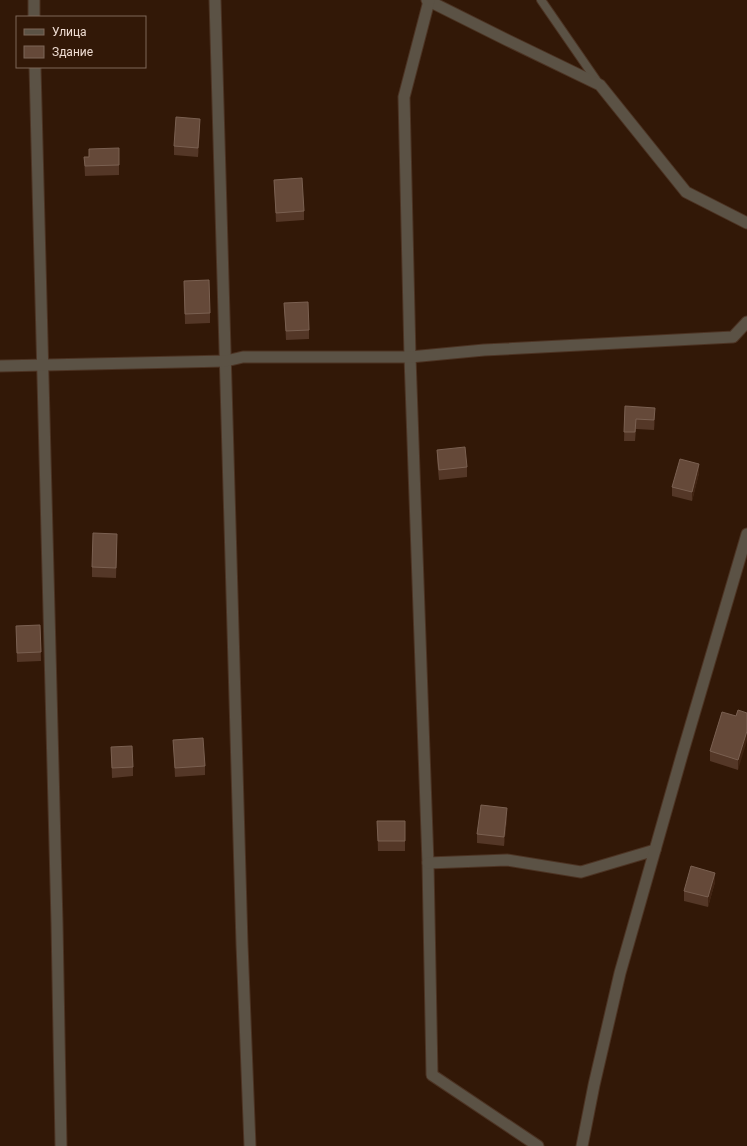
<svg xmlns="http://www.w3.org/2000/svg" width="747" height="1146" font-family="Roboto,sans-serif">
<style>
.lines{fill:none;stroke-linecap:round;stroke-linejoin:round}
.service-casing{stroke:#4c3323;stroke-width:10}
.minor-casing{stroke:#4c3323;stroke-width:13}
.service{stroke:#5b5245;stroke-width:8}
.minor{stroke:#5b5245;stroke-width:11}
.wall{fill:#543727}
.shaded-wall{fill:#402312}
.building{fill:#654939;stroke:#7a6051}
</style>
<rect width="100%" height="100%" fill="#321807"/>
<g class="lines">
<defs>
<polyline id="service" points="541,0 599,84"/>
<g id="minor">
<polyline points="34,0 34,17"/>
<polyline points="215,0 242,944 250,1146"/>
<polyline points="427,0 507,40 600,85 686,192 747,223"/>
<polyline points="429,1 404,97 410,357 428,863 432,1075 538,1146"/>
<polyline points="35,67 57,923 61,1146"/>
<polyline points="0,366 226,361 243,357 410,357 484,350 733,337 747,322"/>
<polyline points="428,863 507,860 581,872 655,850"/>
<polyline points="582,1146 594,1085 620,973 682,755 747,534"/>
</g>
</defs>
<use href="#service" class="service-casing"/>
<use href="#minor" class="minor-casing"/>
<use href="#service" class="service"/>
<use href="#minor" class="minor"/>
</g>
<g class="wall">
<polygon points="200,129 198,157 174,155 174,146"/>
<polygon points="119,148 119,175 85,176 84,157 89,157"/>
<polygon points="274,180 304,211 304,220 276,222"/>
<polygon points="184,281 210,313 210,323 185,324"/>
<polygon points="284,303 309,330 309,339 286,340"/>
<polygon points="625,406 655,417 654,430 636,429 635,441 624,441"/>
<polygon points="437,450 467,467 467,477 439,480 437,460"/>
<polygon points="699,473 692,501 672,496 672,487"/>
<polygon points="117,543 116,578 92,577 92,567"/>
<polygon points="40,625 41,661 17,662 16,626"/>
<polygon points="747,713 738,770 710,761 710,751 736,716"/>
<polygon points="173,740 205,766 205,775 175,777"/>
<polygon points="111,747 133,767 133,776 112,778"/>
<polygon points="507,818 504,846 477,843 477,834"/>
<polygon points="377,821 405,821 405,851 378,851"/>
<polygon points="715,882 708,907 684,901 684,891"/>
</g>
<g class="shaded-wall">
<polygon points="200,119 200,129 198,157 198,148"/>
<polygon points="655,408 655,417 654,430 654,420"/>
<polygon points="699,464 699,473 692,501 692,492"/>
<polygon points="747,731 747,741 738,770 738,760"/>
<polygon points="507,808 507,818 504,846 504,837"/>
<polygon points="715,873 715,882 708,907 708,897"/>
</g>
<g class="building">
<polygon points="176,117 200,119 198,148 174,146"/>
<polygon points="119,148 119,165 85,166 84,157 89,157 89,149"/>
<polygon points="302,178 304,211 276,213 274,180"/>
<polygon points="209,280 210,313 185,314 184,281"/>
<polygon points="308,302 309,330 286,331 284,303"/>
<polygon points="625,406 655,408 654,420 636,419 635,432 624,432"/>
<polygon points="465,447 467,467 439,470 437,450"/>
<polygon points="680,459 699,464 692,492 672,487"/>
<polygon points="93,533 117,534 116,568 92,567"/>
<polygon points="40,625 41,652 17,653 16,626"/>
<polygon points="738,710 747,713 747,731 738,760 710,751 722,712 736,716"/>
<polygon points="203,738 205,766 175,768 173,740"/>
<polygon points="132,746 133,767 112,768 111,747"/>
<polygon points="481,805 507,808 504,837 477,834"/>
<polygon points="377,821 405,821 405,841 378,841"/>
<polygon points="691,866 715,873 708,897 684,891"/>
</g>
<rect x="16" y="16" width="130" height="52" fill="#321807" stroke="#7d6658"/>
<rect x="24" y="29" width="20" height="6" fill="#5b5245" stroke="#7d6658"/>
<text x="52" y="36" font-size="12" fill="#eddbd1">Улица</text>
<rect x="24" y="46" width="20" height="12" fill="#654939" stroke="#7d6658"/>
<text x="52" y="56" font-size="12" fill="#eddbd1">Здание</text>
</svg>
